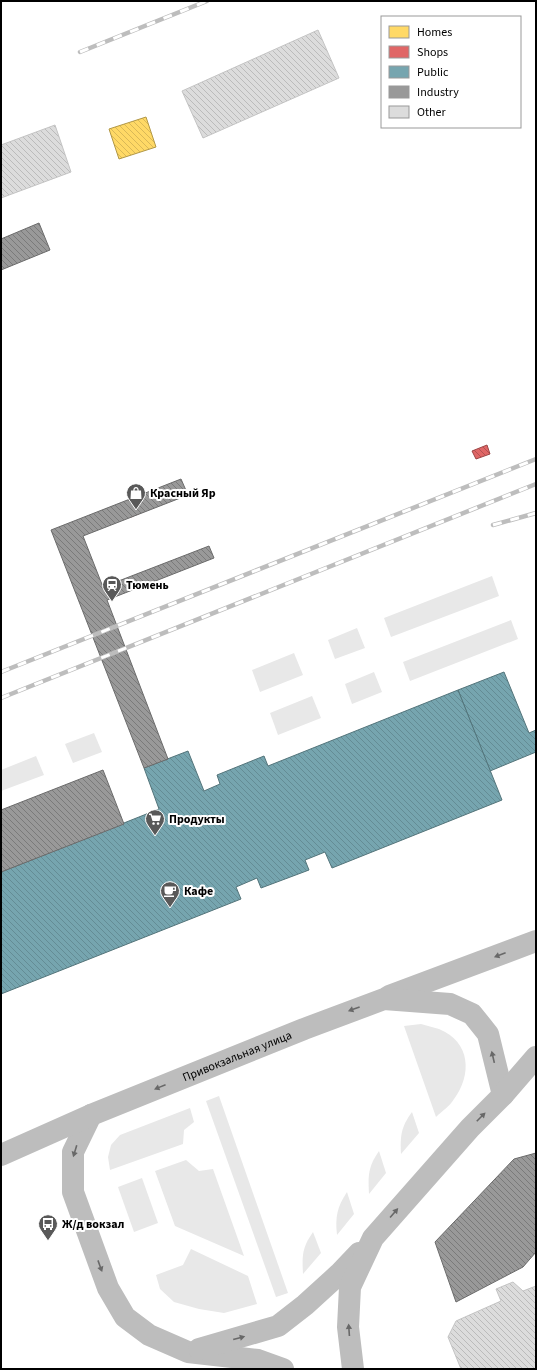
<svg xmlns="http://www.w3.org/2000/svg" width="537" height="1370" font-family="'Source Sans 3',sans-serif">
<style>
.grass{fill:#e8e8e8}
.homes{fill:url(#homes-back-hatch);stroke:#b29847}
.shops{fill:url(#shops-back-hatch);stroke:#9d4747}
.public{fill:url(#public-back-hatch);stroke:#53747a}
.industry{fill:url(#industry-back-hatch);stroke:#6b6b6b}
.building{fill:url(#building-back-hatch);stroke:#c4c4c4}
.lines{fill:none;stroke-linecap:round;stroke-linejoin:round}
.minor{stroke:#bdbdbd;stroke-width:22}
.rail-casing{stroke:#bdbdbd;stroke-width:4.5}
.rail{stroke:#fff;stroke-width:3;stroke-dasharray:9;stroke-linecap:butt}
.oneway{fill:#686868}
.labels{text-anchor:middle;stroke-width:4;stroke-linejoin:round;paint-order:stroke}
.poi-label{font-size:12px;font-weight:bold;fill:#000;stroke:#fff;text-anchor:start}
.street-label{font-size:12px;fill:#000;stroke:#fff}
</style>
<defs>
<pattern id="homes-back-hatch" width="6" height="6" patternUnits="userSpaceOnUse"><rect width="6" height="6" fill="#ffd966"/><path d="M-1 5l2 2M0 0l6 6M5-1l2 2" fill="none" stroke="#d9b857"/></pattern>
<pattern id="shops-back-hatch" width="6" height="6" patternUnits="userSpaceOnUse"><rect width="6" height="6" fill="#e06666"/><path d="M-1 5l2 2M0 0l6 6M5-1l2 2" fill="none" stroke="#b35252"/></pattern>
<pattern id="public-back-hatch" width="6" height="6" patternUnits="userSpaceOnUse"><rect width="6" height="6" fill="#76a5af"/><path d="M-1 5l2 2M0 0l6 6M5-1l2 2" fill="none" stroke="#648c95"/></pattern>
<pattern id="industry-back-hatch" width="6" height="6" patternUnits="userSpaceOnUse"><rect width="6" height="6" fill="#999"/><path d="M-1 5l2 2M0 0l6 6M5-1l2 2" fill="none" stroke="#7a7a7a"/></pattern>
<pattern id="building-back-hatch" width="6" height="6" patternUnits="userSpaceOnUse"><rect width="6" height="6" fill="#dcdcdc"/><path d="M-1 5l2 2M0 0l6 6M5-1l2 2" fill="none" stroke="#bbb"/></pattern>
</defs>
<rect width="100%" height="100%" fill="#fff"/>
<g class="grass">
<polygon points="492,576 499,596 391,637 384,618"/>
<polygon points="511,620 518,639 410,681 403,662"/>
<polygon points="357,628 365,648 335,659 328,640"/>
<polygon points="294,653 303,675 260,692 252,670"/>
<polygon points="374,672 382,692 352,704 345,684"/>
<polygon points="312,696 321,718 278,735 270,713"/>
<polygon points="94,733 102,752 73,763 65,744"/>
<polygon points="36,756 44,775 1,791 1,770"/>
<path d="M421 1024C427 1026 433 1027 439 1029 471 1042 472 1075 454 1099 450 1106 442 1111 436 1117L404 1026Z"/>
<polygon points="219,1096 288,1293 276,1297 206,1101"/>
<polygon points="190,1108 194,1122 184,1130 183,1144 110,1170 108,1157 111,1145 120,1135"/>
<path d="M412 1112 419 1133 401 1154C400 1136 401 1127 412 1112Z"/>
<path d="M379 1151 386 1173 369 1194C368 1175 368 1167 379 1151Z"/>
<polygon points="186,1160 199,1171 213,1169 244,1256 175,1226 155,1171"/>
<polygon points="142,1178 158,1223 134,1232 118,1187"/>
<path d="M347 1192 354 1214 337 1235C335 1217 337 1207 347 1192Z"/>
<path d="M313 1232 321 1253 303 1274C302 1255 302 1248 313 1232Z"/>
<polygon points="191,1249 248,1276 257,1304 224,1313 199,1309 174,1302 160,1289 156,1275 183,1265"/>
</g>
<polygon class="homes" points="146,117 156,147 119,159 109,129"/>
<g class="shops">
<polygon points="487,445 490,454 476,459 472,451"/>
<polygon points="142,503 145,511 131,517 128,509"/>
</g>
<g class="public">
<polygon points="504,672 529,733 536,730 536,752 490,771 458,690"/>
<polygon points="458,690 502,800 332,868 325,852 305,860 309,870 261,888 257,878 236,887 241,899 1,994 1,872 159,809 144,768 188,751 204,791 220,784 217,775 264,756 268,766"/>
</g>
<g class="industry">
<polygon points="39,223 50,250 1,270 1,239"/>
<polygon points="181,479 188,495 83,536 103,587 209,546 214,558 107,600 168,759 144,768 51,530"/>
<polygon points="103,770 124,824 1,872 1,810"/>
<polygon points="536,1153 536,1252 523,1267 456,1302 435,1242 514,1159"/>
</g>
<g class="building">
<polygon points="318,30 339,78 203,138 182,91"/>
<polygon points="55,125 71,172 1,198 1,145"/>
<polygon points="513,1282 523,1291 536,1286 536,1369 461,1369 448,1337 456,1321 501,1301 496,1289"/>
</g>
<g class="lines">
<g class="minor">
<polyline points="389,996 536,941"/>
<polyline points="91,1115 73,1152 73,1192 108,1288 125,1317 149,1335 188,1352 258,1360 283,1369"/>
<path id="s1" d="M1 1155 91 1115 304 1029 384 999 450 1004 472 1014 488 1034 503 1095"/>
<polyline points="199,1349 278,1326 305,1305 339,1274 359,1253"/>
<polyline points="353,1369 348,1327 350,1287 373,1238 470,1128 503,1095 536,1057"/>
</g>
<defs>
<g id="rail">
<polyline points="80,52 207,1"/>
<polyline points="493,525 536,513"/>
<polyline points="1,672 536,459"/>
<polyline points="1,698 536,484"/>
</g>
</defs>
<use href="#rail" class="rail-casing"/>
<use href="#rail" class="rail"/>
</g>
<defs><path id="oneway-solid" d="M-6-.8H1V-3.2L6.5 0L1 3.2V.8H-6Z"/></defs>
<g class="oneway">
<use href="#oneway-solid" transform="translate(500 955) rotate(159)"/>
<use href="#oneway-solid" transform="translate(354 1009) rotate(160)"/>
<use href="#oneway-solid" transform="translate(493 1057) rotate(-103)"/>
<use href="#oneway-solid" transform="translate(160 1087) rotate(158)"/>
<use href="#oneway-solid" transform="translate(481 1117) rotate(-45)"/>
<use href="#oneway-solid" transform="translate(75 1151) rotate(107)"/>
<use href="#oneway-solid" transform="translate(394 1213) rotate(-49)"/>
<use href="#oneway-solid" transform="translate(100 1266) rotate(70)"/>
<use href="#oneway-solid" transform="translate(349 1330) rotate(-94)"/>
<use href="#oneway-solid" transform="translate(239 1338) rotate(-15)"/>
</g>
<defs>
<symbol id="shop-pin" viewBox="-11 -11 22 30"><path d="M0 17L-7.5 6A9.5 9.5 0 1 1 7.5 6Z" fill="#595959" stroke="#fff"/><path d="M-5-2.5h2.3a2.7 3.5 0 0 1 5.4 0H5L5.5 6h-11ZM-1.5-2.5h3a1.5 2.3 0 0 0-3 0Z" fill="#fff"/></symbol>
<symbol id="station-pin" viewBox="-11 -11 22 30"><path d="M0 17L-7.5 6A9.5 9.5 0 1 1 7.5 6Z" fill="#595959" stroke="#fff"/><path d="M-3-6H3Q5-6 5-4V2Q5 4 3 4L4.5 6H3L1.5 4h-3L-3 6H-4.5L-3 4Q-5 4-5 2V-4Q-5-6-3-6ZM-3.5-4v3h7v-3ZM-3.5 1v1.5H-2V1ZM2 1v1.5H3.5V1Z" fill="#fff"/></symbol>
<symbol id="supermarket-pin" viewBox="-11 -11 22 30"><path d="M0 17L-7.5 6A9.5 9.5 0 1 1 7.5 6Z" fill="#595959" stroke="#fff"/><path d="M-6-5.5h2.5l.6 2H6L4.5 2H-2.5L-4.4-4H-6ZM-1.5 3.2a1.3 1.3 0 1 0 .1 0ZM3 3.2a1.3 1.3 0 1 0 .1 0Z" fill="#fff"/></symbol>
<symbol id="cafe-pin" viewBox="-11 -11 22 30"><path d="M0 17L-7.5 6A9.5 9.5 0 1 1 7.5 6Z" fill="#595959" stroke="#fff"/><path d="M-5.5-4.5H6V0H3Q3 3.5 0 3.5H-2.5Q-5.5 3.5-5.5 0ZM3-3.2v2h1.7v-2ZM-6 4.5H4V6H-6Z" fill="#fff"/></symbol>
<symbol id="bus-pin" viewBox="-11 -11 22 30"><path d="M0 17L-7.5 6A9.5 9.5 0 1 1 7.5 6Z" fill="#595959" stroke="#fff"/><path d="M-5-6H5V4H4V6H2V4H-2V6H-4V4H-5ZM-3.5-4V0h7V-4ZM-3.5 1.2v1.5H-2V1.2ZM2 1.2v1.5H3.5V1.2Z" fill="#fff"/></symbol>
</defs>
<g fill-rule="evenodd">
<use href="#shop-pin" x="125" y="482" width="22" height="30"/>
<use href="#station-pin" x="101" y="574" width="22" height="30"/>
<use href="#supermarket-pin" x="144" y="808" width="22" height="30"/>
<use href="#cafe-pin" x="159" y="880" width="22" height="30"/>
<use href="#bus-pin" x="37" y="1213" width="22" height="30"/>
</g>
<g class="labels">
<g class="poi-label">
<text x="150" y="497">Красный Яр</text>
<text x="126" y="589">Тюмень</text>
<text x="169" y="823">Продукты</text>
<text x="184" y="895">Кафе</text>
<text x="62" y="1228">Ж/д вокзал</text>
</g>
<g class="street-label">
<text dy="4" stroke="none"><textPath href="#s1" startOffset="256">Привокзальная улица</textPath></text>
</g>
</g>
<rect width="537" height="1370" fill="none" stroke="#000000" stroke-width="4"/>
<rect x="381" y="16" width="140" height="112" fill="#ffffff" stroke="#999999"/>
<rect x="389" y="26" width="20" height="12" fill="#ffd966" stroke="#999999"/>
<text x="417" y="36" font-size="12" fill="#000000">Homes</text>
<rect x="389" y="46" width="20" height="12" fill="#e06666" stroke="#999999"/>
<text x="417" y="56" font-size="12" fill="#000000">Shops</text>
<rect x="389" y="66" width="20" height="12" fill="#76a5af" stroke="#999999"/>
<text x="417" y="76" font-size="12" fill="#000000">Public</text>
<rect x="389" y="86" width="20" height="12" fill="#999999" stroke="#999999"/>
<text x="417" y="96" font-size="12" fill="#000000">Industry</text>
<rect x="389" y="106" width="20" height="12" fill="#dcdcdc" stroke="#999999"/>
<text x="417" y="116" font-size="12" fill="#000000">Other</text>
</svg>
